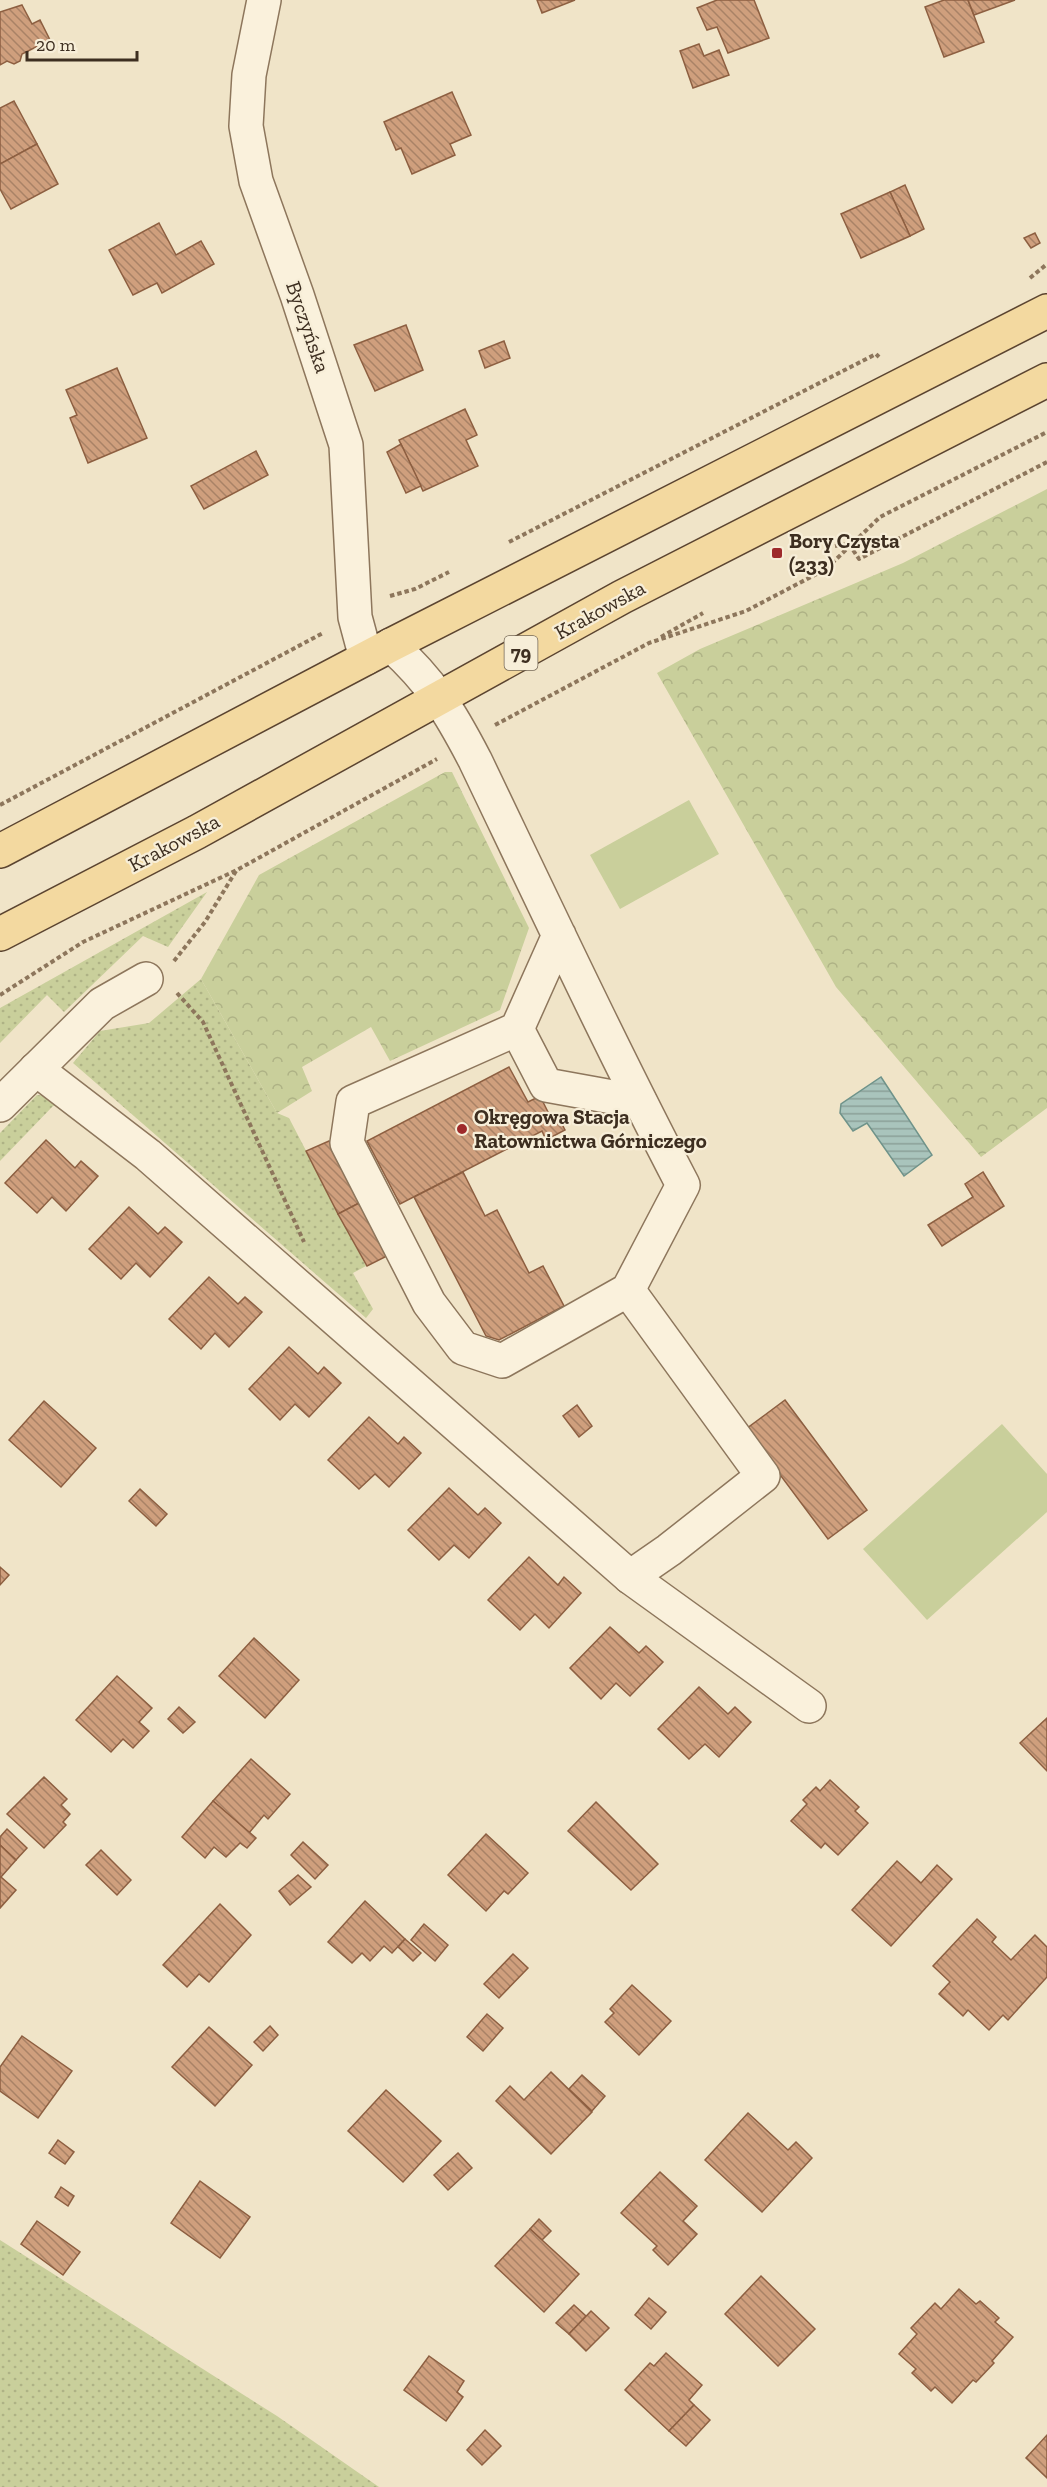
<svg xmlns="http://www.w3.org/2000/svg" width="1047" height="2487" font-family="'Zilla Slab',serif">
<style>
.grass{fill:url(#grass-dots)}
.forest{fill:url(#forest-crowns)}
.garden{fill:#c9cf9b}
.water{fill:url(#water-rules);stroke:#6f938a;stroke-width:1.5}
.building{fill:url(#building-back-hatch);stroke:#8d5f41;stroke-width:1.5}
.lines{fill:none;stroke-linecap:round;stroke-linejoin:round}
.minor-casing{stroke:#8d765c;stroke-width:36}
.major-casing{stroke:#5b4430;stroke-width:36}
.path{stroke:#8d765c;stroke-width:4;stroke-dasharray:4.5 3;stroke-linecap:butt}
.minor{stroke:#faf1dc;stroke-width:33}
.major{stroke:#f3d9a0;stroke-width:33}
.poi-dot{fill:#9e2a2b;stroke:#f7eed8;stroke-width:2}
.labels{text-anchor:middle;stroke-width:4.5;stroke-linejoin:round;paint-order:stroke}
.shield{fill:#f7eed8;stroke:#756857;stroke-width:1.5}
.shield-label{font-size:20px;font-weight:bold;fill:#3d2e20}
.street-label{font-size:21px;fill:#3d2e20;stroke:#f7eed8}
.poi-label{font-size:21px;font-weight:bold;fill:#3d2e20;stroke:#f7eed8;text-anchor:start}
</style>
<defs>
<pattern id="grass-dots" width="8" height="8" patternUnits="userSpaceOnUse" patternTransform="scale(1.5)"><rect width="8" height="8" fill="#c9cf9b"/><path d="M2 2h.1M6 6h.1" fill="none" stroke="#aeb285" stroke-width="1.8" stroke-linecap="round"/></pattern>
<pattern id="forest-crowns" width="20" height="18" patternUnits="userSpaceOnUse" patternTransform="scale(1.5)"><rect width="20" height="18" fill="#c9cf9b"/><path d="M2 6a3 3 0 1 1 6 0M12 15a3 3 0 1 1 6 0" fill="none" stroke="#aeb285"/></pattern>
<pattern id="water-rules" width="6" height="5" patternUnits="userSpaceOnUse" patternTransform="scale(1.5)"><rect width="6" height="5" fill="#a9c4bc"/><path d="M0 2.5h6" fill="none" stroke="#8ba098"/></pattern>
<pattern id="building-back-hatch" width="6" height="6" patternUnits="userSpaceOnUse" patternTransform="scale(1.5)"><rect width="6" height="6" fill="#cf9f7d"/><path d="M-1 5l2 2M0 0l6 6M5-1l2 2" fill="none" stroke="#a98266"/></pattern>
</defs>
<rect width="100%" height="100%" fill="#f0e4c8"/>
<g class="grass">
<polygon points="207,892 168,947 143,936 64,1012 47,995 0,1043 0,1008"/>
<polygon points="201,979 277,1113 289,1118 366,1266 353,1273 373,1309 366,1318 73,1063 100,1031 149,1023"/>
<polygon points="37,1095 49,1096 63,1105 53,1106 0,1161 0,1133"/>
<polygon points="0,2240 277,2416 379,2487 0,2487"/>
</g>
<g class="forest">
<polygon points="1047,489 1047,1108 981,1157 836,987 657,673 700,649 903,563"/>
<polygon points="445,772 452,772 529,928 500,1010 390,1061 371,1027 302,1067 312,1091 277,1113 201,979 259,875"/>
</g>
<g class="garden">
<polygon points="689,800 719,854 620,909 590,855"/>
<polygon points="1002,1424 1047,1474 1047,1512 927,1620 863,1549"/>
</g>
<polygon class="water" points="881,1077 932,1155 904,1176 867,1123 853,1131 840,1113 841,1104"/>
<g class="building">
<polygon points="537,0 575,0 542,13"/>
<polygon points="717,0 754,0 769,38 728,53 717,27 707,30 697,8"/>
<polygon points="944,0 968,0 984,42 944,57 925,7"/>
<polygon points="968,0 1015,0 974,15"/>
<polygon points="22,5 32,24 40,20 50,40 22,54 20,61 14,64 7,61 0,65 0,12"/>
<polygon points="699,44 704,56 719,50 729,75 693,88 680,51"/>
<polygon points="452,92 471,135 450,144 455,155 412,174 401,148 396,150 384,122"/>
<polygon points="14,101 37,144 0,164 0,108"/>
<polygon points="37,144 58,184 11,209 0,189 0,164"/>
<polygon points="905,185 924,229 910,236 890,192"/>
<polygon points="890,192 910,236 861,258 841,214"/>
<polygon points="159,223 176,255 201,241 214,264 162,293 157,283 133,295 109,250"/>
<polygon points="1035,233 1040,243 1031,248 1024,238"/>
<polygon points="406,325 423,370 375,391 354,345"/>
<polygon points="504,341 510,358 485,368 479,351"/>
<polygon points="117,368 147,438 88,463 70,418 77,415 66,390"/>
<polygon points="465,409 477,435 466,440 478,466 423,491 399,440"/>
<polygon points="401,444 421,486 406,493 387,452"/>
<polygon points="256,451 268,475 204,509 191,486"/>
<polygon points="509,1067 528,1102 540,1096 551,1118 557,1115 565,1130 546,1140 542,1131 400,1204 367,1141"/>
<polygon points="46,1140 75,1168 81,1161 98,1176 66,1211 52,1197 37,1213 5,1183"/>
<polygon points="329,1141 361,1202 338,1214 306,1151"/>
<polygon points="463,1172 485,1216 497,1210 529,1273 543,1266 564,1306 499,1340 486,1336 414,1197"/>
<polygon points="983,1172 1004,1206 942,1246 928,1225 973,1197 965,1184"/>
<polygon points="361,1202 389,1255 367,1266 338,1214"/>
<polygon points="129,1207 158,1234 165,1227 182,1242 150,1277 136,1263 121,1279 89,1249"/>
<polygon points="209,1277 238,1304 245,1297 262,1312 229,1347 215,1333 201,1349 169,1319"/>
<polygon points="289,1347 318,1374 324,1367 341,1383 309,1417 295,1404 280,1420 249,1389"/>
<polygon points="785,1400 867,1510 828,1539 746,1429"/>
<polygon points="44,1401 96,1448 61,1487 9,1440"/>
<polygon points="577,1405 592,1426 579,1437 563,1416"/>
<polygon points="369,1417 398,1444 404,1437 421,1453 389,1487 375,1474 359,1489 328,1460"/>
<polygon points="449,1488 478,1515 485,1508 501,1523 469,1558 454,1545 439,1560 408,1530"/>
<polygon points="140,1489 167,1514 156,1526 129,1501"/>
<polygon points="529,1557 558,1585 564,1577 581,1593 549,1628 535,1614 520,1630 488,1600"/>
<polygon points="0,1567 9,1575 0,1585"/>
<polygon points="610,1627 639,1653 646,1646 663,1662 630,1696 616,1683 601,1699 570,1668"/>
<polygon points="254,1638 299,1680 265,1718 219,1676"/>
<polygon points="117,1676 152,1708 139,1722 149,1731 133,1748 123,1739 111,1752 76,1720"/>
<polygon points="699,1687 728,1714 735,1707 751,1722 719,1757 705,1744 689,1759 658,1729"/>
<polygon points="179,1707 195,1722 183,1733 168,1719"/>
<polygon points="1047,1718 1047,1771 1020,1743"/>
<polygon points="251,1759 290,1794 268,1819 264,1815 249,1833 213,1801"/>
<polygon points="44,1777 67,1799 61,1805 70,1814 63,1822 66,1825 44,1848 7,1814"/>
<polygon points="830,1780 859,1807 855,1811 868,1823 838,1855 825,1843 821,1848 791,1821 807,1804 803,1800 816,1787 820,1791"/>
<polygon points="213,1801 256,1838 247,1848 240,1843 226,1857 214,1847 205,1858 182,1837"/>
<polygon points="596,1802 658,1864 631,1890 568,1831"/>
<polygon points="7,1829 27,1848 16,1860 0,1845 0,1837"/>
<polygon points="486,1834 528,1873 508,1894 504,1891 486,1911 448,1875"/>
<polygon points="303,1842 328,1865 315,1879 291,1855"/>
<polygon points="0,1845 16,1860 1,1877 16,1890 0,1908"/>
<polygon points="101,1850 131,1880 117,1895 86,1865"/>
<polygon points="897,1861 921,1883 937,1865 952,1879 891,1946 852,1910"/>
<polygon points="298,1875 311,1887 290,1905 279,1891"/>
<polygon points="365,1901 405,1939 392,1953 384,1946 370,1961 362,1953 352,1963 328,1942"/>
<polygon points="220,1904 251,1935 209,1982 199,1974 187,1987 163,1965"/>
<polygon points="977,1919 996,1937 992,1942 1011,1960 1035,1935 1047,1947 1047,1977 1008,2020 1003,2015 989,2030 968,2010 963,2016 939,1994 950,1982 933,1966"/>
<polygon points="424,1924 448,1945 435,1961 411,1940"/>
<polygon points="405,1939 421,1953 413,1961 398,1947"/>
<polygon points="513,1954 528,1968 499,1998 484,1984"/>
<polygon points="632,1985 671,2021 639,2055 605,2022 614,2013 610,2009"/>
<polygon points="487,2014 503,2028 483,2051 467,2037"/>
<polygon points="270,2026 278,2035 263,2051 254,2042"/>
<polygon points="209,2027 252,2065 215,2106 172,2067"/>
<polygon points="22,2036 72,2071 38,2118 0,2091 0,2067"/>
<polygon points="551,2072 592,2112 551,2154 496,2101 510,2086 524,2100"/>
<polygon points="582,2075 605,2096 592,2111 569,2089"/>
<polygon points="386,2090 441,2141 403,2182 348,2131"/>
<polygon points="748,2113 788,2150 796,2142 812,2158 762,2212 705,2160"/>
<polygon points="58,2140 74,2152 65,2164 49,2153"/>
<polygon points="458,2153 472,2168 448,2190 434,2175"/>
<polygon points="660,2172 697,2206 683,2221 697,2234 668,2265 653,2250 657,2246 621,2213"/>
<polygon points="200,2181 250,2217 220,2258 171,2223"/>
<polygon points="61,2187 74,2196 68,2206 55,2197"/>
<polygon points="539,2219 551,2231 542,2240 530,2229"/>
<polygon points="37,2221 80,2252 63,2275 21,2244"/>
<polygon points="530,2229 579,2274 544,2312 495,2266"/>
<polygon points="761,2276 815,2329 778,2366 725,2314"/>
<polygon points="959,2289 976,2304 980,2301 999,2318 995,2322 1013,2337 992,2361 994,2363 976,2382 973,2380 952,2403 935,2387 931,2391 912,2373 916,2369 899,2354 917,2334 911,2328 935,2303 941,2309"/>
<polygon points="649,2298 666,2312 651,2329 635,2315"/>
<polygon points="574,2305 586,2316 569,2334 556,2323"/>
<polygon points="591,2311 609,2328 586,2351 569,2334"/>
<polygon points="666,2353 702,2385 689,2400 694,2405 669,2431 625,2390 650,2363 654,2366"/>
<polygon points="429,2356 464,2381 457,2392 463,2397 446,2421 404,2390"/>
<polygon points="694,2405 710,2420 686,2446 669,2431"/>
<polygon points="485,2430 501,2446 482,2465 467,2450"/>
<polygon points="1047,2435 1047,2478 1026,2458"/>
</g>
<g class="lines">
<defs>
<g id="minor">
<polyline points="264,0 249,75 246,126 256,181 297,295 346,445 355,617 366,658"/>
<path d="M391 645C432 682 450 712 475 760 543 902 610 1045 683 1185L628 1290 502 1361 463 1348 429 1303 347 1143 353 1102 517 1029 559 935"/>
<polyline points="517,1029 546,1085 640,1102"/>
<polyline points="36,1069 148,1155 630,1577 809,1706"/>
<polyline points="0,1105 102,1004 146,979"/>
<polyline points="628,1290 763,1476 669,1550 630,1577"/>
</g>
<g id="major">
<polyline points="0,851 391,645 1047,311"/>
<polyline points="0,934 197,832 622,597 1047,380"/>
</g>
</defs>
<use href="#minor" class="minor-casing"/>
<use href="#major" class="major-casing"/>
<g class="path">
<polyline points="1030,278 1047,264"/>
<polyline points="509,542 876,354 879,357"/>
<polyline points="849,544 859,559 1047,462"/>
<polyline points="835,546 848,544"/>
<polyline points="390,596 415,589 449,572"/>
<polyline points="661,637 703,613"/>
<polyline points="495,725 649,643 746,611 826,569 880,517 1047,432"/>
<polyline points="0,805 323,633"/>
<polyline points="174,961 205,922 236,871"/>
<polyline points="177,993 203,1022 304,1242"/>
<polyline points="0,995 83,942 237,870 437,759"/>
</g>
<use href="#minor" class="minor"/>
<use href="#major" class="major"/>
</g>
<g class="poi-dot">
<rect x="771" y="547" width="12" height="12" rx="3"/>
<circle cx="462" cy="1129" r="6"/>
</g>
<g class="labels">
<rect class="shield" x="504.5" y="636" width="33" height="34" rx="4.5"/>
<g class="shield-label">
<text x="521" y="660">79</text>
</g>
<g class="street-label">
<text transform="translate(308 327) rotate(71)" y="7">Byczyńska</text>
<text transform="translate(600 610) rotate(-29)" y="7">Krakowska</text>
<text transform="translate(174 843) rotate(-28)" y="7">Krakowska</text>
</g>
<g class="poi-label">
<text x="789" y="548">Bory Czysta<tspan x="789" dy="24">(233)</tspan></text>
<text x="474" y="1124">Okręgowa Stacja<tspan x="474" dy="24">Ratownictwa Górniczego</tspan></text>
</g>
</g>
<path d="M27 51v9h110v-9" fill="none" stroke="#3d2e20" stroke-width="3"/>
<text x="36" y="51" font-size="18" fill="#3d2e20" stroke="#f7eed8" stroke-width="4.5" paint-order="stroke">20 m</text>
</svg>
